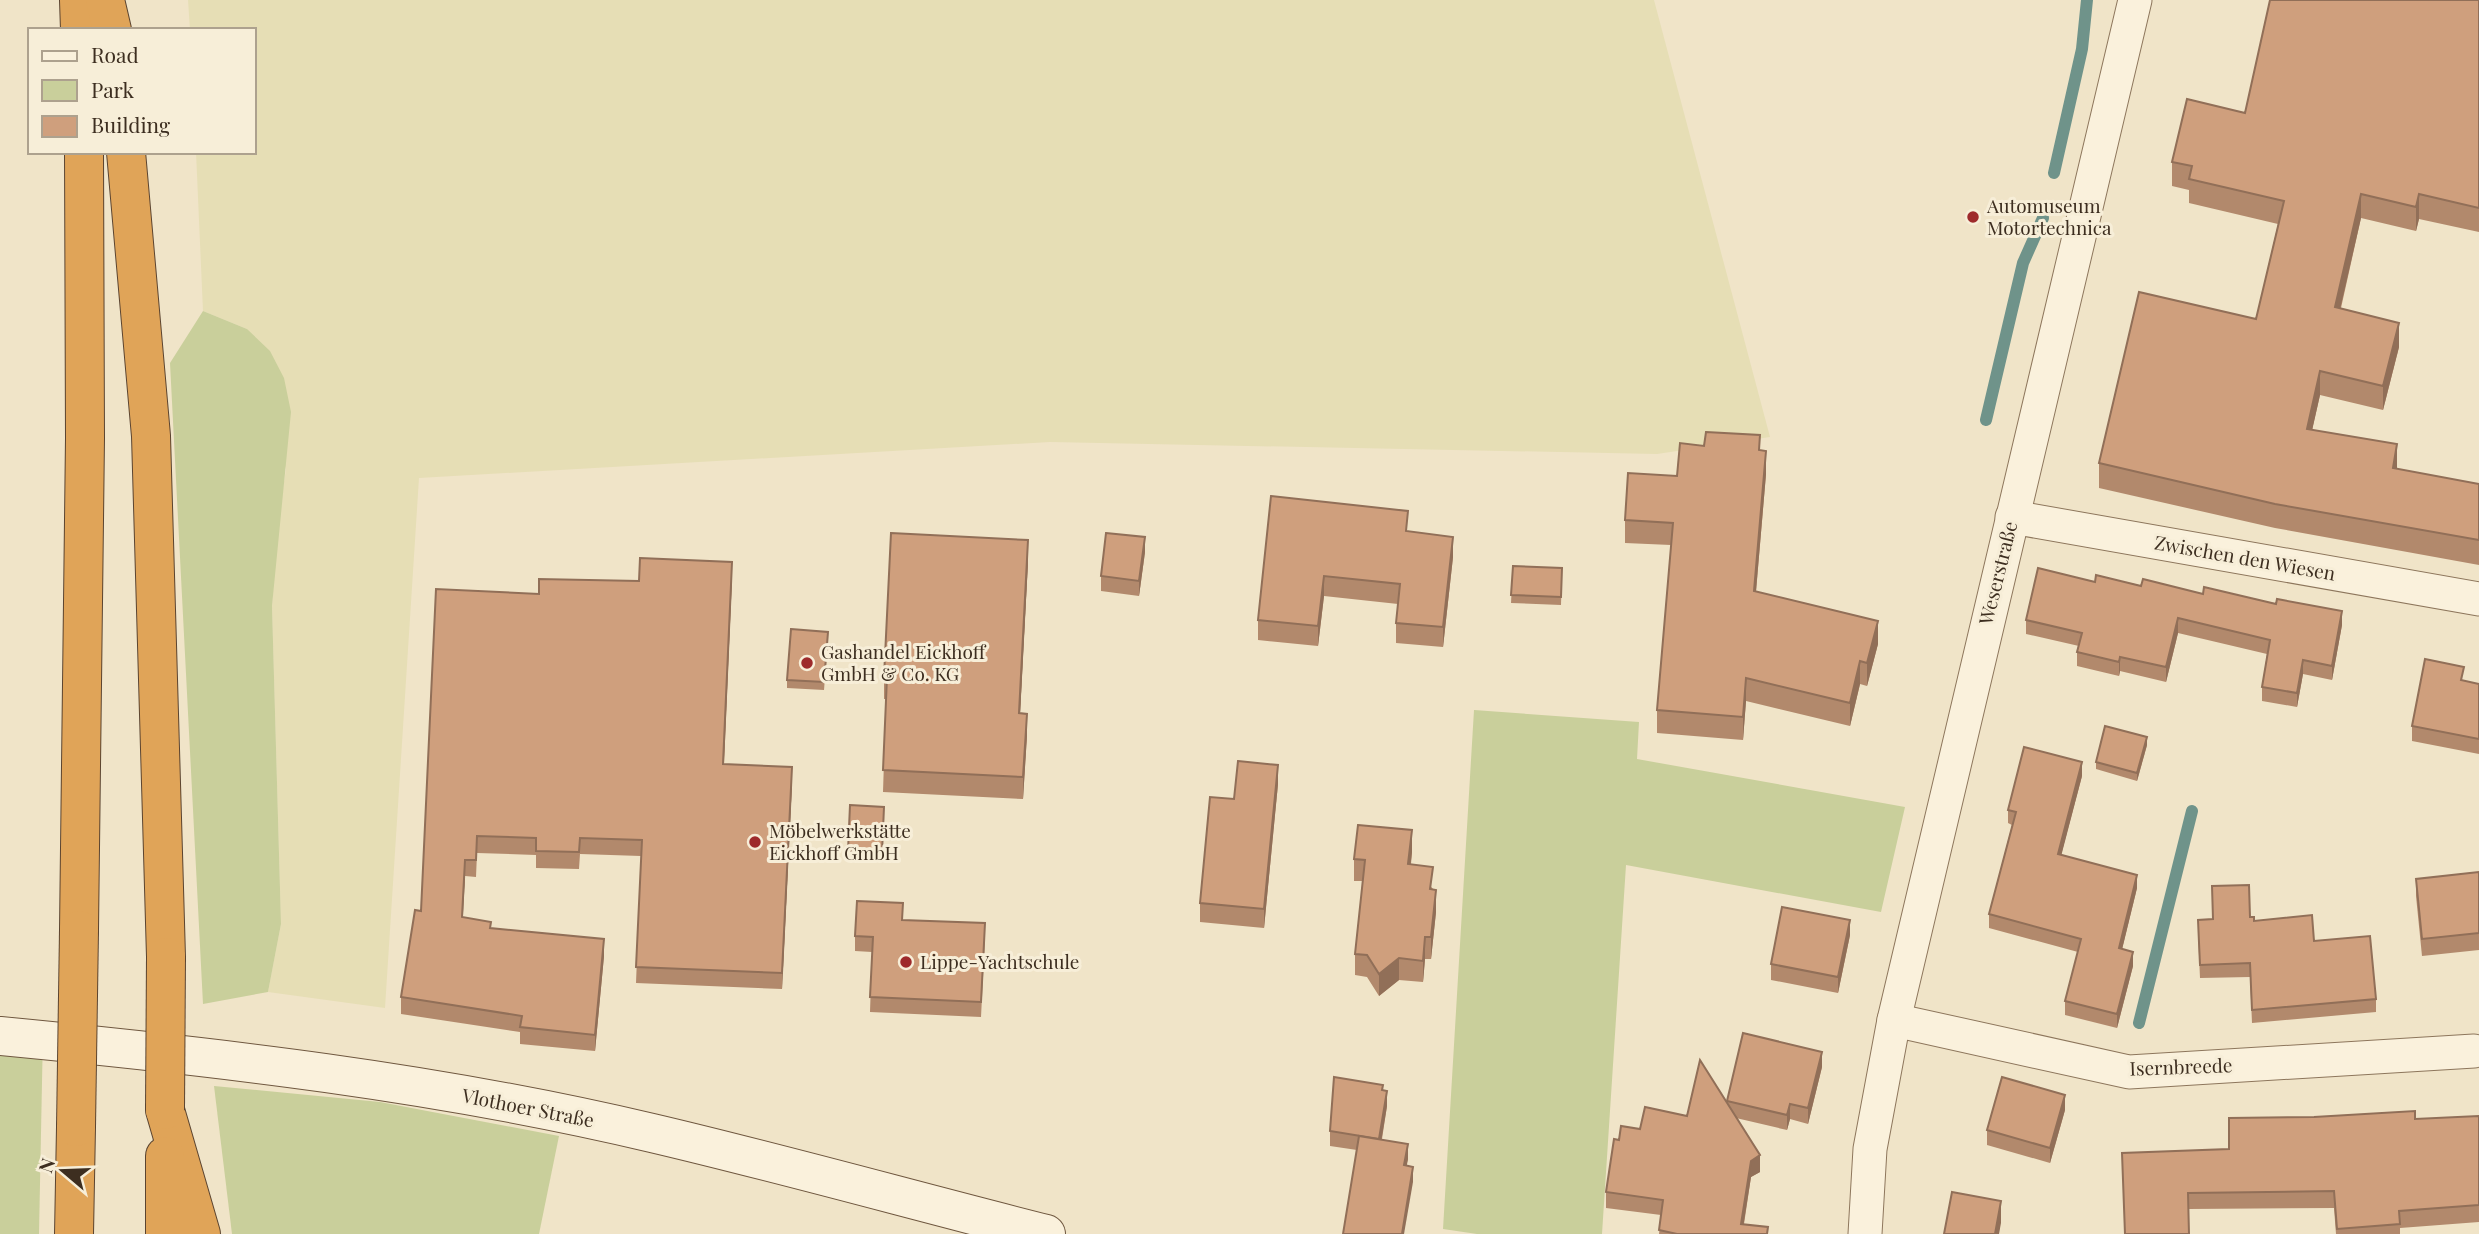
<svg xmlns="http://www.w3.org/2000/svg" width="2479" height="1234" font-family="'Playfair Display',serif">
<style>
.farmland{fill:#e6deb5}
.green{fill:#c9cf9b}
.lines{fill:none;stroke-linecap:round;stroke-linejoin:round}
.stream{stroke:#6f938a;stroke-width:12}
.street-casing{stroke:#8d765c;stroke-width:35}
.secondary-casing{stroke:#6f573f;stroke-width:40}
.highway-casing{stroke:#5b4430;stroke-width:40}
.street{stroke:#faf1dc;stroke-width:33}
.secondary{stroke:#faf1dc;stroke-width:38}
.highway{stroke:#e0a458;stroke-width:38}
.highway-bridge-casing{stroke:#5b4430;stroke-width:40;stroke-linecap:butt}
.highway-bridge{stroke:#e0a458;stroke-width:38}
.wall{fill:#b2896c}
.shaded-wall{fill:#916f58}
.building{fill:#cf9f7d;stroke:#916f58;stroke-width:2}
.poi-dot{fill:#9e2a2b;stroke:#f7eed8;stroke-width:2.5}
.labels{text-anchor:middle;stroke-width:6;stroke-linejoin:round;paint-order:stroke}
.poi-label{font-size:19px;fill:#3d2e20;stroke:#f7eed8;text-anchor:start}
.street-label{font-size:19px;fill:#3d2e20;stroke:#f7eed8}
</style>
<rect width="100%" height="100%" fill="#f0e4c8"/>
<polygon class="farmland" points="188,0 1654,0 1770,437 1657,454 1050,442 419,478 385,1008 268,992 281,924 272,606 277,528 286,469 247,329 203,311 196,152 254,152 254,30 190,30"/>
<g class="green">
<polygon points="203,311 247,329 270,351 284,378 291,412 272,606 281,924 268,992 203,1004 170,363"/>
<polygon points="1474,710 1639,722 1637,759 1905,807 1881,912 1626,865 1602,1234 1477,1234 1443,1229"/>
<polygon points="0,1026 43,1032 39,1234 0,1234"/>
<polygon points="214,1086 380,1102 559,1136 539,1234 232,1234"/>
</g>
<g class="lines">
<g class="stream">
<polyline points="2054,173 2082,49 2087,0"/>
<polyline points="1986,420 2023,263 2043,218"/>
<polyline points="2139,1023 2192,811"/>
</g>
<defs>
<g id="street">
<polyline points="2012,517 2479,599"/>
<polyline points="1894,1020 2129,1072 2474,1051"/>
<polyline points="1865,1234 1870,1149 1894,1020 2135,0"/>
</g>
<path id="secondary" d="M0 1036C218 1057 437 1082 652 1133 784 1164 915 1201 1046 1234"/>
<g id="highway">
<polyline points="79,0 80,30"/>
<polyline points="105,0 112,30"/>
<polyline points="126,152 151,436 166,957"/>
<polyline points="79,930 85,438 84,152"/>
<polyline points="165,1110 201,1234"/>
<polyline points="74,1234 76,1127"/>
<polyline points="165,1234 165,1156"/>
</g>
</defs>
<use href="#street" class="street-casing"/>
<use href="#secondary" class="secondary-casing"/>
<use href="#highway" class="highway-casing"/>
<use href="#street" class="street"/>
<use href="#secondary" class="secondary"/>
<use href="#highway" class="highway"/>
<defs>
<g id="highway-bridge">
<polyline points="165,1110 166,957"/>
<polyline points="76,1127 79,930"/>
</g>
</defs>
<use href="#highway-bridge" class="highway-bridge-casing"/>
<use href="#highway-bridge" class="highway-bridge"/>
</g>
<g class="wall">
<polygon points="2479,0 2479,232 2419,219 2416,231 2361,218 2341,308 2399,347 2383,410 2320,395 2312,430 2397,469 2479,484 2479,565 2275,528 2099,488 2099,463 2256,319 2278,224 2189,203 2189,190 2172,186 2172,162 2245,113"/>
<polygon points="1760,450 1766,474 1756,592 1878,644 1867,686 1860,684 1850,726 1746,701 1743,740 1657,733 1657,710 1671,545 1625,543 1625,520 1677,476"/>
<polygon points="1271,496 1408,532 1453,557 1443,647 1396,643 1396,623 1398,604 1324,596 1318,646 1258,640 1258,620"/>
<polygon points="1145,552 1139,596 1101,591 1101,576"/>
<polygon points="1028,562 1020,713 1027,735 1023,799 883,792 886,699 884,699 884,677"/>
<polygon points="1513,566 1562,568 1561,605 1511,603"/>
<polygon points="732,578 724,764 792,783 782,989 636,983 641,856 580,854 579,869 536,868 536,855 477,853 476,877 465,876 462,917 491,928 604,956 595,1051 520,1044 520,1032 401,1014 401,997 421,911 539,594 639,581"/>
<polygon points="2095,582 2141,586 2203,594 2342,625 2332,680 2303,674 2297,707 2262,701 2262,687 2267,654 2178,633 2166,682 2120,671 2119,676 2077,666 2077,652 2079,646 2026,634 2026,620"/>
<polygon points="828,639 824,690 787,688 787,680"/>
<polygon points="2464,681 2479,684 2479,754 2412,741 2412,726"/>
<polygon points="2147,745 2137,781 2096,769 2096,762"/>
<polygon points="2082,776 2061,855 2137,888 2122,949 2133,966 2117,1028 2065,1015 2065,1001 2078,952 1989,928 1989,914 2012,825 2008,823 2008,810"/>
<polygon points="1278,784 1264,928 1200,922 1200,903 1234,799"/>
<polygon points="850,805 884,807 882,860 848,859"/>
<polygon points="1412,852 1411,864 1433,889 1436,912 1431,959 1425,959 1423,982 1399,980 1379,996 1367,977 1355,975 1355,954 1363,881 1354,881 1354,859"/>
<polygon points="2479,872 2479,950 2422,956 2416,896 2416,879"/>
<polygon points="2250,917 2254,921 2314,941 2376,999 2376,1012 2252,1023 2250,977 2200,978 2198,933 2198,920"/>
<polygon points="903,920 985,938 981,1017 870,1012 872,952 855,951 855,936"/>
<polygon points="1850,935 1838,993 1771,980 1771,964"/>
<polygon points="1822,1067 1808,1124 1790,1119 1787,1130 1736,1118 1760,1172 1751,1177 1744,1224 1768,1234 1659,1234 1661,1215 1606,1208 1606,1192 1619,1140 1640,1129 1687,1116 1727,1102 1727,1101"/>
<polygon points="1383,1090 1387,1106 1382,1139 1408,1159 1406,1166 1413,1182 1357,1150 1330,1146 1330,1131"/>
<polygon points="2065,1110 2050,1163 1987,1145 1987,1130"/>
<polygon points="2479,1116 2479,1222 2400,1228 2400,1234 2336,1234 2334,1208 2188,1209 2124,1234 2229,1149 2415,1119"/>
</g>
<g class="shaded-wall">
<polygon points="2361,194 2361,218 2335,331 2335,307"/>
<polygon points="2419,194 2419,219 2416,231 2416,207"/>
<polygon points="2399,323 2399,347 2383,410 2383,386"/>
<polygon points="2320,371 2320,395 2307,453 2307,429"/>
<polygon points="2397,444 2397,469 2393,468"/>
<polygon points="1766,451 1766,474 1754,614 1754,591"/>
<polygon points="1145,537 1145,552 1139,596 1139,581"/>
<polygon points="1453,537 1453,557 1443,647 1443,627"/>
<polygon points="1028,540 1028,562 1019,735 1019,713"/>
<polygon points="732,562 732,578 723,780 723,764"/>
<polygon points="1324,576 1324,596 1318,646 1318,626"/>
<polygon points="2342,611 2342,625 2332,680 2332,666"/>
<polygon points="2178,618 2178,633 2166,682 2166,667"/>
<polygon points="1878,621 1878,644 1867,686 1867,663"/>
<polygon points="2120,657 2120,671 2119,676 2119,662"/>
<polygon points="2303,660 2303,674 2297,707 2297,693"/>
<polygon points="1860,661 1860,684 1850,726 1850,703"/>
<polygon points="1746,678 1746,701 1743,740 1743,717"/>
<polygon points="1027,714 1027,735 1023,799 1023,777"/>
<polygon points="2147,737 2147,745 2137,781 2137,773"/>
<polygon points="2082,762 2082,776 2058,868 2058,854"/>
<polygon points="1278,765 1278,784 1264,928 1264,909"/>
<polygon points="792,767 792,783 782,989 782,973"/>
<polygon points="1412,830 1412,852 1408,886 1408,864"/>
<polygon points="465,860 465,876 462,934 462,917"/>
<polygon points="2137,875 2137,888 2119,962 2119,948"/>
<polygon points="1436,890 1436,912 1431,959 1431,937"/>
<polygon points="1850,920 1850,935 1838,993 1838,977"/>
<polygon points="1425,937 1425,959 1423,982 1423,961"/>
<polygon points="604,939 604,956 595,1051 595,1035"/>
<polygon points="2133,952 2133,966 2117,1028 2117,1014"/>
<polygon points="1399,958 1399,980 1379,996 1379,974"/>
<polygon points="1822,1052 1822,1067 1808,1124 1808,1108"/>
<polygon points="1387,1091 1387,1106 1379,1154 1379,1139"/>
<polygon points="2065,1095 2065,1110 2050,1163 2050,1148"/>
<polygon points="1790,1104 1790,1119 1787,1130 1787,1115"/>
<polygon points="1408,1144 1408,1159 1404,1180 1404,1165"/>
<polygon points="1760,1155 1760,1172 1751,1177 1742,1234 1741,1224 1751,1161"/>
<polygon points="1413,1167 1413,1182 1404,1234 1402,1234"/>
<polygon points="2001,1201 2001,1223 1999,1234 1995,1234"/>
</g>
<g class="building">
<polygon points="2270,0 2479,0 2479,208 2419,194 2416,207 2361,194 2335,307 2399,323 2383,386 2320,371 2307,429 2397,444 2393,468 2479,484 2479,540 2275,504 2099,463 2139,292 2256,319 2284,201 2189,179 2192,166 2172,162 2187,99 2245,113"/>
<polygon points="1706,432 1760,435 1759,450 1766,451 1754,591 1878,621 1867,663 1860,661 1850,703 1746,678 1743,717 1657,710 1673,523 1625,520 1628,473 1677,476 1680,443 1704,446"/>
<polygon points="1271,496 1408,511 1406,531 1453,537 1443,627 1396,623 1400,584 1324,576 1318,626 1258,620"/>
<polygon points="891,533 1028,540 1019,713 1027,714 1023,777 883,770 887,677 884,677"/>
<polygon points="1106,533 1145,537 1139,581 1101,576"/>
<polygon points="640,558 732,562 723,764 792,767 782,973 636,967 642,840 580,838 579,852 536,851 536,838 477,836 476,860 465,860 462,917 491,922 490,928 604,939 595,1035 520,1027 522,1016 401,997 415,910 421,911 436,589 539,594 539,579 639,581"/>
<polygon points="1513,566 1562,568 1561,597 1511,595"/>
<polygon points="2038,568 2095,582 2096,575 2141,586 2143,579 2203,594 2204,587 2276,604 2277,599 2342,611 2332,666 2303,660 2297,693 2262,687 2270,640 2178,618 2166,667 2120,657 2119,662 2077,652 2082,633 2026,620"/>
<polygon points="791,629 828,632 824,682 787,680"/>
<polygon points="2425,659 2464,667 2461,680 2479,684 2479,739 2412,726"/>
<polygon points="2105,726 2147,737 2137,773 2096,762"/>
<polygon points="2024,747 2082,762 2058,854 2137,875 2119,948 2133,952 2117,1014 2065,1001 2081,939 1989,914 2016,812 2008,810"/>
<polygon points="1238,761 1278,765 1264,909 1200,903 1210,797 1234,799"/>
<polygon points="850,805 884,807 882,853 848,851"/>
<polygon points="1358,825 1412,830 1408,864 1433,867 1430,889 1436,890 1431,937 1425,937 1423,961 1399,958 1379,974 1367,955 1355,954 1365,860 1354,859"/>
<polygon points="2479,872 2479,933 2422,939 2416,879"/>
<polygon points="2249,885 2250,917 2254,917 2254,921 2312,915 2314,941 2370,936 2376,999 2252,1010 2250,963 2200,965 2198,920 2213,919 2212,886"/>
<polygon points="857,901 903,903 902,920 985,923 981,1002 870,997 873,937 855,936"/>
<polygon points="1782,907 1850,920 1838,977 1771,964"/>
<polygon points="1743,1033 1822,1052 1808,1108 1790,1104 1787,1115 1727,1101"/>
<polygon points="1700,1060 1760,1155 1751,1161 1741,1224 1768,1227 1767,1234 1677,1234 1659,1230 1663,1200 1606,1192 1614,1139 1619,1140 1621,1126 1640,1129 1645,1107 1687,1116"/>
<polygon points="1334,1077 1383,1085 1382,1090 1387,1091 1379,1139 1330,1131"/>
<polygon points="2002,1077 2065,1095 2050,1148 1987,1130"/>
<polygon points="2415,1111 2415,1119 2479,1116 2479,1205 2399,1211 2400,1224 2337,1229 2334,1191 2188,1193 2189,1234 2125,1234 2122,1153 2229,1149 2229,1118 2314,1117"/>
<polygon points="1359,1136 1408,1144 1404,1165 1413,1167 1402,1234 1343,1234"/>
<polygon points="1952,1192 2001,1201 1995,1234 1944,1234"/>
</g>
<g class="poi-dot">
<circle cx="1973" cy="217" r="7"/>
<circle cx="807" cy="663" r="7"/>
<circle cx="755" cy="842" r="7"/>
<circle cx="906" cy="962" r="7"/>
</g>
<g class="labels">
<g class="poi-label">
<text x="1987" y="213">Automuseum<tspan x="1987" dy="22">Motortechnica</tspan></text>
<text x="821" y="659">Gashandel Eickhoff<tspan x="821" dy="22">GmbH &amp; Co. KG</tspan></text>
<text x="769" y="838">Möbelwerkstätte<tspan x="769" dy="22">Eickhoff GmbH</tspan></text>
<text x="920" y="969">Lippe-Yachtschule</text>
</g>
<g class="street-label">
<text transform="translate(2245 558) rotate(10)" y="7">Zwischen den Wiesen</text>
<text transform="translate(1998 573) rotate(-76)" y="7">Weserstraße</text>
<text transform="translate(2181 1067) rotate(-2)" y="7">Isernbreede</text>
<text transform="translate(528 1108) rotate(11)" y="7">Vlothoer Straße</text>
</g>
</g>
<rect x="28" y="28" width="228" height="126" fill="#f7eed8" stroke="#ada18e" stroke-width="2"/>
<rect x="42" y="51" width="35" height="10" fill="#faf1dc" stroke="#ada18e" stroke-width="2"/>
<text x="91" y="63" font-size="21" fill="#3d2e20">Road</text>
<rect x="42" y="80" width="35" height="21" fill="#c9cf9b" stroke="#ada18e" stroke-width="2"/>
<text x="91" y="98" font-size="21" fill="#3d2e20">Park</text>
<rect x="42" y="116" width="35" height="21" fill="#cf9f7d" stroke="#ada18e" stroke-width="2"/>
<text x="91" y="133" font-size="21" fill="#3d2e20">Building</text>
<g transform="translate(63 1171) rotate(289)" stroke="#f7eed8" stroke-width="5" paint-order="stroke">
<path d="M0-5L12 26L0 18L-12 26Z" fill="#3d2e20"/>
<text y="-10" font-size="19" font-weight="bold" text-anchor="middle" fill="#3d2e20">N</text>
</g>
</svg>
